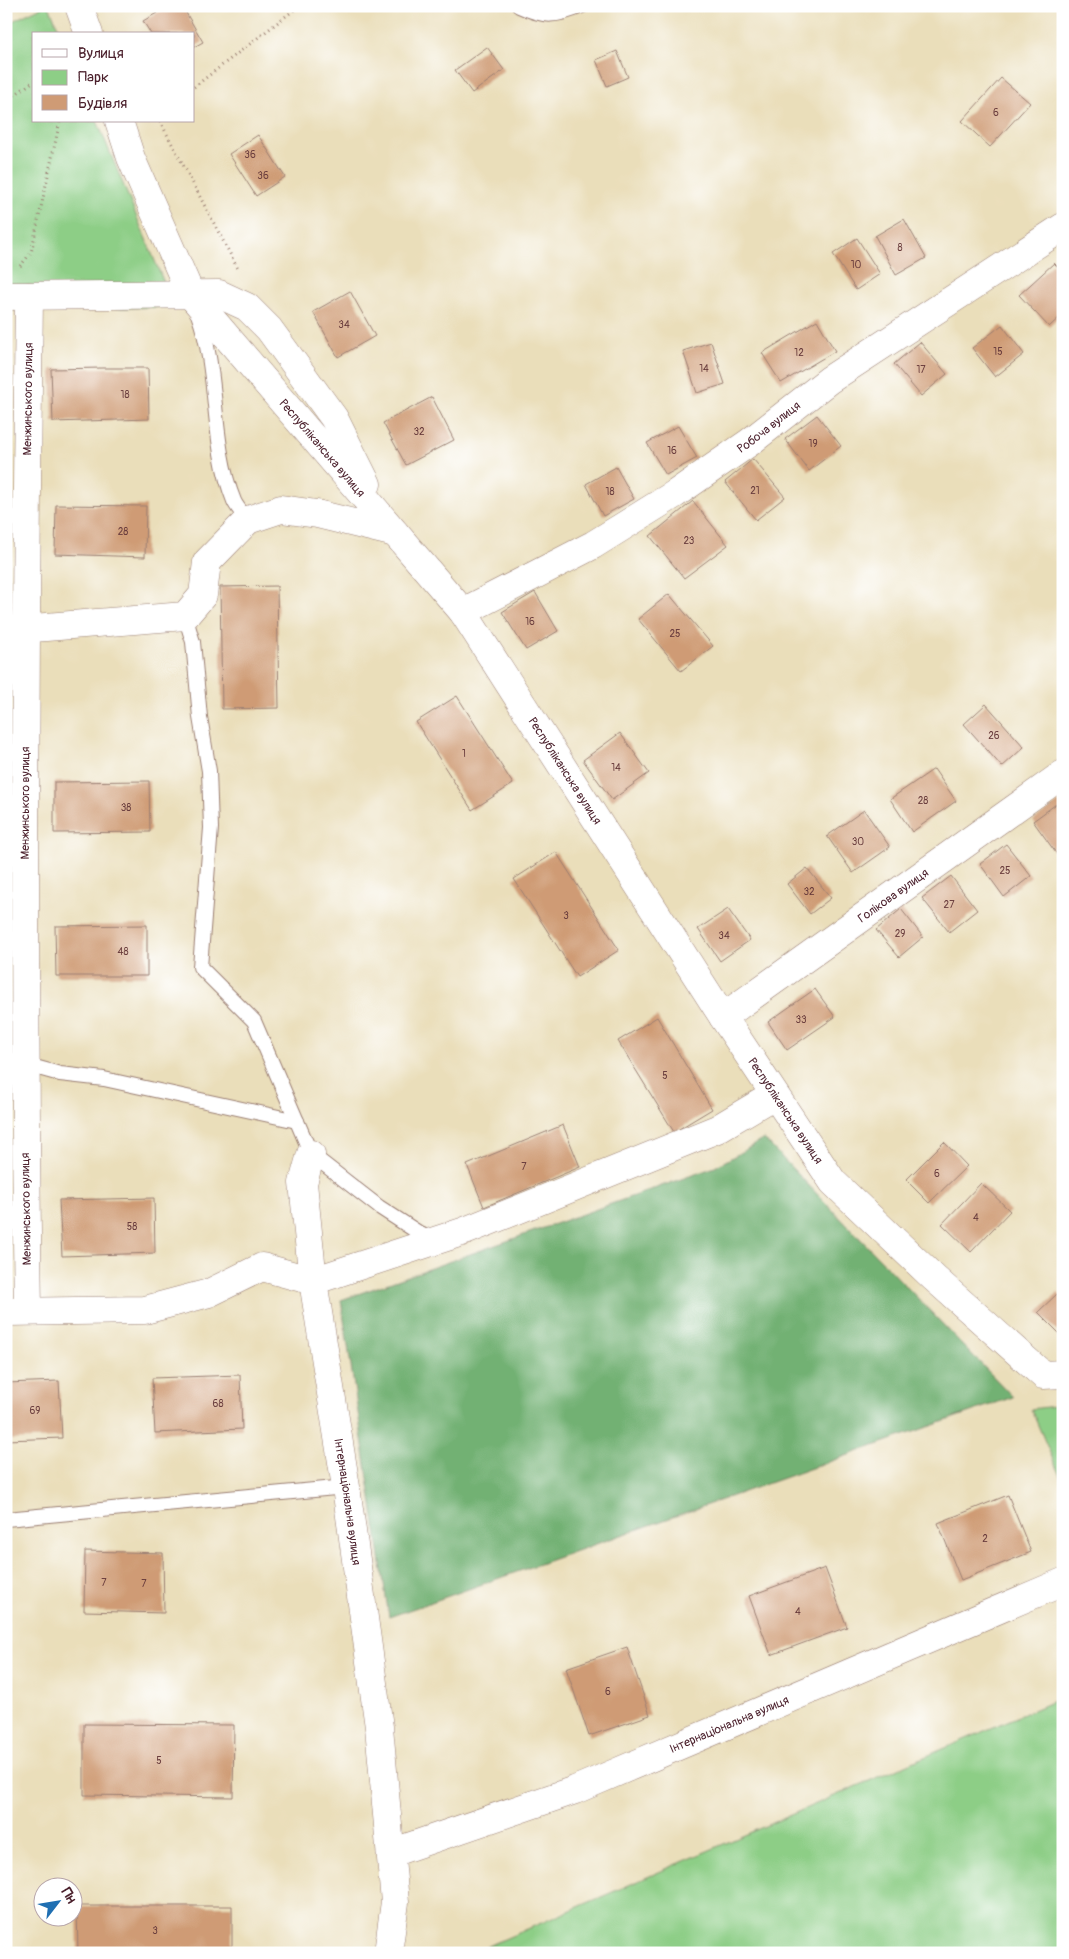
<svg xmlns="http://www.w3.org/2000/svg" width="1069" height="1959" font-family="Pangolin,sans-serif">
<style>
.green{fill:#8dce86;stroke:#6c7658}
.forest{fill:#72b173;stroke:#5e684f}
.building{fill:#cf9b75}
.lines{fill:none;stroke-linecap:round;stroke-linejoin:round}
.service-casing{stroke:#9a7e72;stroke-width:16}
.minor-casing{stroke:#9a7e72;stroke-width:29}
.path{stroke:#9a7e72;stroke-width:3;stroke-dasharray:1 4;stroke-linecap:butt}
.service{stroke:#fff;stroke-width:14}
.minor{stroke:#fff;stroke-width:28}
.labels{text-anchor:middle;stroke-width:4.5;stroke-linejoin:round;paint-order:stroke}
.number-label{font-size:10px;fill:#6b3e3e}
.street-label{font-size:12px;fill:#4a1f2b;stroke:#fff}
</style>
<rect width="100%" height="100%" fill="#fff"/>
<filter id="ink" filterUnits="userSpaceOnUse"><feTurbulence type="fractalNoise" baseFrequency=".02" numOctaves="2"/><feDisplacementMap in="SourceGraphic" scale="10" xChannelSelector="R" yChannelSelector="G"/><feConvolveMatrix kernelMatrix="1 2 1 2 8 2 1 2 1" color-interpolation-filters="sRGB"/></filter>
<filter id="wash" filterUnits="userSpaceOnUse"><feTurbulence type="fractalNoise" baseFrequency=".0096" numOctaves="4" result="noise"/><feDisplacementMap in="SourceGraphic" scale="20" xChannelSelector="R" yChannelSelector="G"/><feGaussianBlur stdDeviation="1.12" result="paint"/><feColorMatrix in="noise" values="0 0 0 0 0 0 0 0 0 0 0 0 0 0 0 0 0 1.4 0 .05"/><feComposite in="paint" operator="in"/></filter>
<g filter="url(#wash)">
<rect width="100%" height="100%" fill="#eadeba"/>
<g class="green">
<polygon points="44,6 49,6 61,34 34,34 34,121 97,121 174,307 6,310 6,24"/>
<polygon points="1063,1405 1063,1483 1031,1409"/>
<polygon points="1063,1697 1063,1953 472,1953"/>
</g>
<polygon class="forest" points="764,1139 1013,1397 389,1617 341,1300 715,1167"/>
<g id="blocks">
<g class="building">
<polygon points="169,6 182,6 203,42 194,47 194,34 151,34 143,21"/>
<polygon points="487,47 504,70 472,93 455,70"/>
<polygon points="617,51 628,77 607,86 596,60"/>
<polygon points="1001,78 1030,103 990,147 962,121"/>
<polygon points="258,135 285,177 256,196 229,154"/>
<polygon points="904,219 926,258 896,275 875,236"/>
<polygon points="857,238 880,274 856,290 833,254"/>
<polygon points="1054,263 1063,272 1063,314 1049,327 1019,295"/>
<polygon points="350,291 375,336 338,357 313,312"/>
<polygon points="817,320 835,351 781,383 762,353"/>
<polygon points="1002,325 1024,354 995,377 972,348"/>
<polygon points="711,342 725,384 697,393 683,351"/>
<polygon points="920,342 947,374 921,396 894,364"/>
<polygon points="102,368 148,368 149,419 53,422 51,369"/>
<polygon points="432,397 454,440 406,465 383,423"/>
<polygon points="817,415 841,446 809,471 785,439"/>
<polygon points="678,426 697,458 666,475 647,443"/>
<polygon points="753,459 785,497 756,520 725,482"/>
<polygon points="616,467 634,499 603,516 586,484"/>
<polygon points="693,501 728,545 684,578 650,536"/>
<polygon points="56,505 146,506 145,557 55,554"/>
<polygon points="277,586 279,708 222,709 220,587"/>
<polygon points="535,592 558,631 526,650 502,612"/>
<polygon points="669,594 713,646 681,671 638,619"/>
<polygon points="457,696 513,784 472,810 416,722"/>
<polygon points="986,704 1024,747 1002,767 964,724"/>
<polygon points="620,733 649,773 612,800 583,760"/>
<polygon points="934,769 956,801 912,832 890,799"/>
<polygon points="149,781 150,832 54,833 54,782"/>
<polygon points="1059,802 1063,806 1061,860 1033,821"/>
<polygon points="864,810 890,847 853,873 827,836"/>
<polygon points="1006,844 1031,876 1004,897 980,864"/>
<polygon points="556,852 619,950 577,977 514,879"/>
<polygon points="807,868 831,898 810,914 787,884"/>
<polygon points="951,876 977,910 949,932 922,898"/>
<polygon points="728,909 750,940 720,961 698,929"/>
<polygon points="901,909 923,937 899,957 876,930"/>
<polygon points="147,925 147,976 56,976 55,926"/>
<polygon points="815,989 835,1017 787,1050 768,1022"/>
<polygon points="657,1017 712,1109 674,1132 618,1041"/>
<polygon points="563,1125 580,1167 484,1207 467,1165"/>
<polygon points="944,1142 967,1166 929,1203 906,1180"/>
<polygon points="981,1183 1010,1211 971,1252 942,1224"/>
<polygon points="154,1198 155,1253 62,1256 59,1200"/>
<polygon points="1058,1293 1063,1297 1063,1337 1038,1312"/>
<polygon points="240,1375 242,1429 155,1433 152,1378"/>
<polygon points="59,1381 62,1438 6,1440 6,1383"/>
<polygon points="1008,1495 1031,1552 961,1580 938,1523"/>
<polygon points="85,1551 163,1553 164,1613 84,1611"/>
<polygon points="825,1568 847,1627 771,1655 749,1596"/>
<polygon points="627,1647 650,1715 589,1736 566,1668"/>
<polygon points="84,1724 234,1725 233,1797 84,1795"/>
<polygon points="77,1906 232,1906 232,1953 78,1953"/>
</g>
</g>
</g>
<g filter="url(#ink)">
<use href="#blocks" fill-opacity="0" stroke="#9a7e72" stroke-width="1"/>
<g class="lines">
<defs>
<g id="service">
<path d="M519 6C545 18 556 17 582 6"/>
<path d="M198 314C220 374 210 442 234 501 237 508 243 514 248 520"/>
<polyline points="185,616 193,642 200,717 209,771 211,828 200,967 254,1021 311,1154 379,1207 433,1242"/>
<polyline points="24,1064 60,1074 104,1079 297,1121"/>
<polyline points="6,1519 346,1487"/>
</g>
<g id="minor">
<polyline points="79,6 89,34"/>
<path id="s1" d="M119 121 131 158 191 295 463 612 723 1017 833 1182 934 1278 1043 1375 1063 1374"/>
<polyline points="6,296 219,294 247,307 269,329 334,418 367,484"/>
<path id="s2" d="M463 612 593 545 675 494 750 442 829 380 1063 227"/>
<polyline points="8,630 185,616 203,595 207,562 248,520 281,509 317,514 395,533"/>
<path id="s3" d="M723 1017 1063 774"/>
<path id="s4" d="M311 1154 303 1183 313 1281 346 1487 379 1727 395 1902 388 1953"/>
<path id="s5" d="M28 1311C23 973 25 634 29 296"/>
<polyline points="6,1312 145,1310 209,1293 262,1267 313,1281 465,1231 717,1129 774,1095"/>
<path id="s6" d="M391 1853 575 1790 1063 1582"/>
</g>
</defs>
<use href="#service" class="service-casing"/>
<use href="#minor" class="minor-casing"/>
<g class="path">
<polyline points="194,87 299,6"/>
<polyline points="6,101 34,81"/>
<polyline points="160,121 238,269"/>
<polyline points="20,266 31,253 60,121"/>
</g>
<use href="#service" class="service"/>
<use href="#minor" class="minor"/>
</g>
</g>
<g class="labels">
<g class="number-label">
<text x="996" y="116">6</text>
<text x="250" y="158">36</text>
<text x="263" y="179">36</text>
<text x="900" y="251">8</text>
<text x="856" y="268">10</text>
<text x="344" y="328">34</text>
<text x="998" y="355">15</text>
<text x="799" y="356">12</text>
<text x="704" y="372">14</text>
<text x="921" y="373">17</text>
<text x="125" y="398">18</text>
<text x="419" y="435">32</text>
<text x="813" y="447">19</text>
<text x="672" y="454">16</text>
<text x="755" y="494">21</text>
<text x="610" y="495">18</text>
<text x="123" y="535">28</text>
<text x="689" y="544">23</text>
<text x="530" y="625">16</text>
<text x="675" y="637">25</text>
<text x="994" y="739">26</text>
<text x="464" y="757">1</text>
<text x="616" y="771">14</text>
<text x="923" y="804">28</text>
<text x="126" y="811">38</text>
<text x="858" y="845">30</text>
<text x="1005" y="874">25</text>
<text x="809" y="895">32</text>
<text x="949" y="908">27</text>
<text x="566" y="919">3</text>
<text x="900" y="937">29</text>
<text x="724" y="939">34</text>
<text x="123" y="955">48</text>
<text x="801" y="1023">33</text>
<text x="665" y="1079">5</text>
<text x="524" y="1170">7</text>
<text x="937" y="1177">6</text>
<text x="976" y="1221">4</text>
<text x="132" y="1230">58</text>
<text x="218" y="1407">68</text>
<text x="35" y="1414">69</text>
<text x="985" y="1542">2</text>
<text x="104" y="1586">7</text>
<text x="144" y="1587">7</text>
<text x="798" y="1615">4</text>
<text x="608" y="1695">6</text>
<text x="159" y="1764">5</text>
<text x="155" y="1934">3</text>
</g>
<g class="street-label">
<text dy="4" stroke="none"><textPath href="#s5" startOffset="912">Менжинського вулиця</textPath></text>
<text dy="4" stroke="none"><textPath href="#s2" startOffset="358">Робоча вулиця</textPath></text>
<text dy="4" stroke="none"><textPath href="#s1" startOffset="390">Республіканська вулиця</textPath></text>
<text dy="4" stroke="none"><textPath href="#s1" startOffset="795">Республіканська вулиця</textPath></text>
<text dy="4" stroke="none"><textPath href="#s5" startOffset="508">Менжинського вулиця</textPath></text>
<text dy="4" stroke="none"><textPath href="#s3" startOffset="209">Голікова вулиця</textPath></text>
<text dy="4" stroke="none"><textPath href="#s1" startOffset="1200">Республіканська вулиця</textPath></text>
<text transform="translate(26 1209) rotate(-91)" y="4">Менжинського вулиця</text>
<text dy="4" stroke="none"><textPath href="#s4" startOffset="352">Інтернаціональна вулиця</textPath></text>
<text dy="4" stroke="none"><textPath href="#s6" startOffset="362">Інтернаціональна вулиця</textPath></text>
</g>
</g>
<rect width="1069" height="1959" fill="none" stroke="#fff" stroke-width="25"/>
<rect x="32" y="32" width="162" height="90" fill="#ffffff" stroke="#b7a5aa"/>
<rect x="42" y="49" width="25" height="8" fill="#ffffff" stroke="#b7a5aa"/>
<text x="78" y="58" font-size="15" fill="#4a1f2b">Вулиця</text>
<rect x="42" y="70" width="25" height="15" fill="#8dce86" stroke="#b7a5aa"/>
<text x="78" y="82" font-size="15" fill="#4a1f2b">Парк</text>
<rect x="42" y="95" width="25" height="15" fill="#cf9b75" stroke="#b7a5aa"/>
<text x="78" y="108" font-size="15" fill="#4a1f2b">Будівля</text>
<g transform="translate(58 1902) rotate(59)"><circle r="24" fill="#ffffff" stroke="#b7a5aa"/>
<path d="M0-4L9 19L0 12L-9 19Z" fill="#1f6fb2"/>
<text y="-8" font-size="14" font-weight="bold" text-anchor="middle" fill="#4a1f2b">Пн</text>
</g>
</svg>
